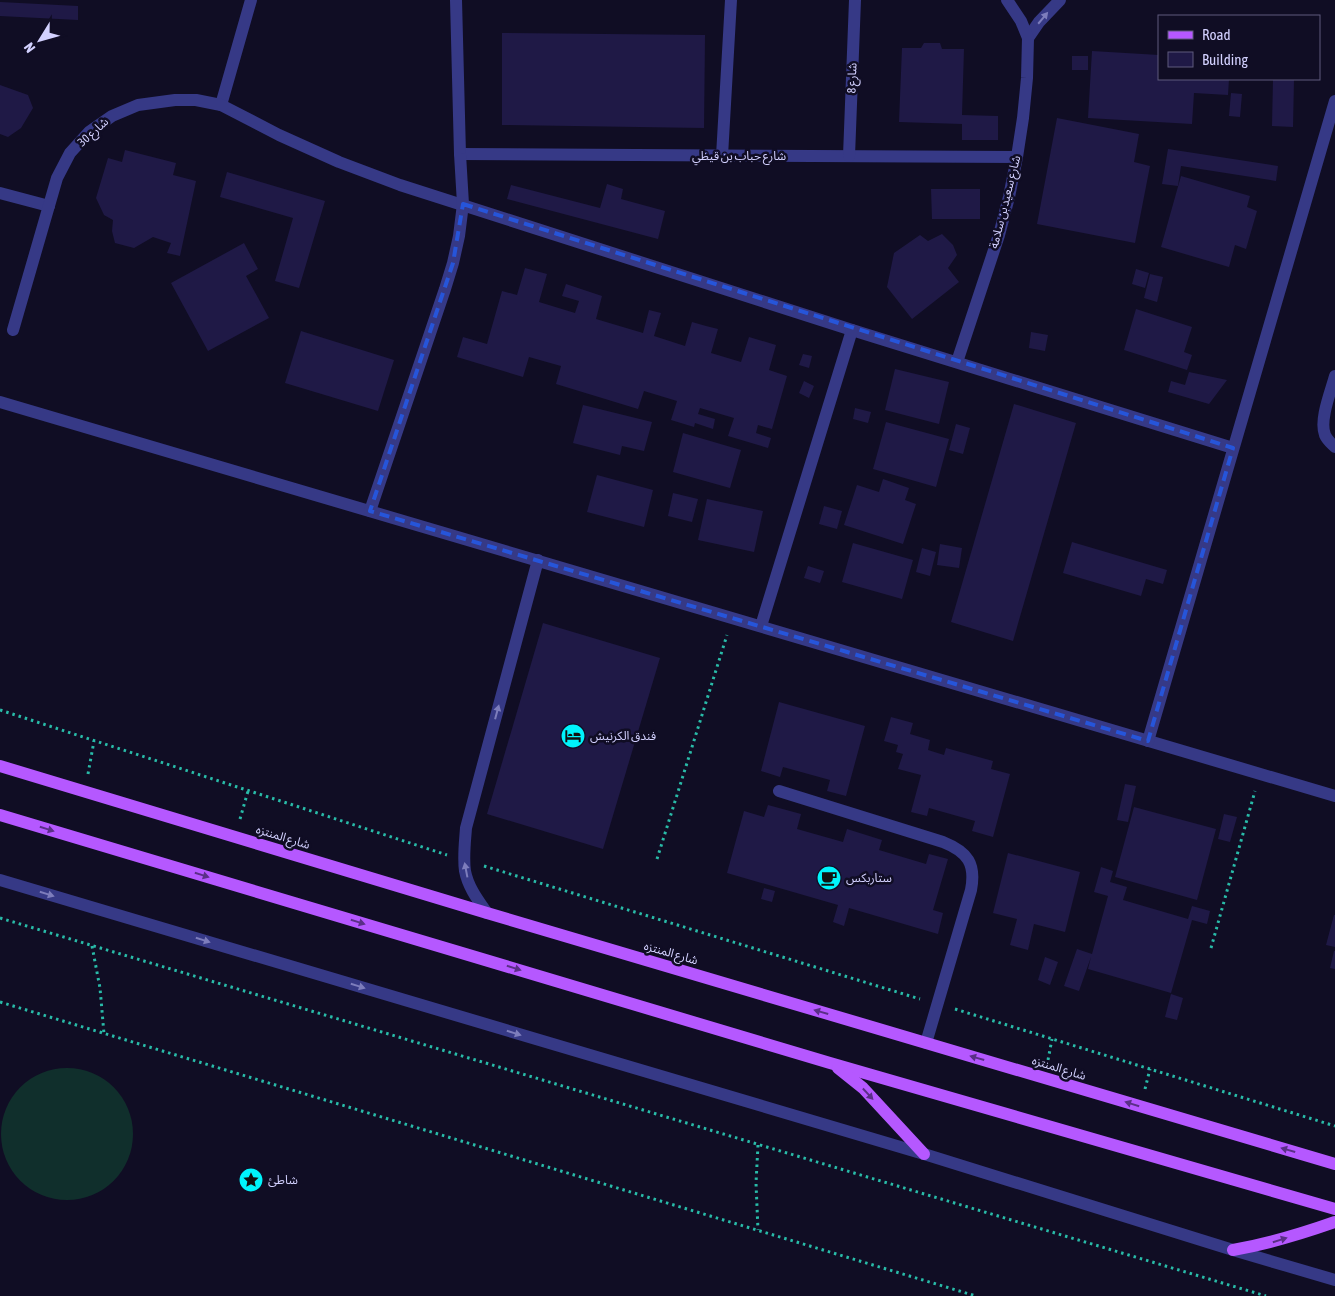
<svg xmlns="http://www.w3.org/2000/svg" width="1335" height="1296" font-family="'Asap Condensed','Noto Sans Arabic',sans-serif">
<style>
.green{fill:#102f2c}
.building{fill:#1f1946}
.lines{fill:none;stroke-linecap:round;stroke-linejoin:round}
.path{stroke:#29bba8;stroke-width:3;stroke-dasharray:2.5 4;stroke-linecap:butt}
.minor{stroke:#363986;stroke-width:12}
.major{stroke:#b558ff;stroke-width:12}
.oneway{fill:#7d7dbc}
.oneway2{fill:#5a2f87}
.marked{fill:none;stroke:#2655da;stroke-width:4;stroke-dasharray:10 6;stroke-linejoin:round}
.labels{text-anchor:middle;stroke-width:5;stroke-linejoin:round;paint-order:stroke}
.street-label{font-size:12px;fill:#d3d1ff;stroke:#100d24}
.poi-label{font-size:12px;fill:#d3d1ff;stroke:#100d24;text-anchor:start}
</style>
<rect width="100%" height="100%" fill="#100d24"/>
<circle class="green" cx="67" cy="1134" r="66"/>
<g class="building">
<polygon points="0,2 78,6 78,20 0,16"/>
<polygon points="502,33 705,35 704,128 502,125"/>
<polygon points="924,43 940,43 942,49 964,49 962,115 998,116 998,140 962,140 962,124 899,122 902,48 921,48"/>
<polygon points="1092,51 1159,55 1159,79 1229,79 1228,95 1194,93 1192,124 1088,118"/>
<rect x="1072" y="56" width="16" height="14"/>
<polygon points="1273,79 1294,79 1293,127 1272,126"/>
<polygon points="0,85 28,95 33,108 21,128 8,137 0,134"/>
<polygon points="1231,93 1242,94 1240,117 1229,116"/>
<polygon points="1057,118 1139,134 1134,162 1150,166 1135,243 1037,224"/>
<polygon points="1168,149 1278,166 1276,181 1181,166 1178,186 1162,184"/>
<polygon points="125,150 176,163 173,175 196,181 180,256 167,253 171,243 153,237 134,248 115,243 112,231 113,220 104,215 96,198 108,158 122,162"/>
<polygon points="227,172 325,201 299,288 275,281 293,218 220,197"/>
<polygon points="1181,176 1250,196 1247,207 1257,211 1246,249 1235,245 1229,267 1161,247"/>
<polygon points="607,184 623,189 621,199 665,211 658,239 507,199 511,185 600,208"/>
<polygon points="931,189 980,189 980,219 932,219"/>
<polygon points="942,234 953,245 957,255 948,268 959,282 912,319 887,287 894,253 920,235 928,241"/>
<polygon points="244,243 258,269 246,276 269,318 208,351 171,283"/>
<polygon points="525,268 547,274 539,302 575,313 579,301 562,296 566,284 602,296 596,319 643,333 649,310 661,313 654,336 685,346 692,322 706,326 718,329 711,353 741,362 749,337 776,345 769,370 787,376 772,429 758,425 756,433 771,438 768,448 728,436 734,418 700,408 698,414 715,419 713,429 695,423 694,427 671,420 677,401 644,391 638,409 556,384 561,366 529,357 523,377 457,357 463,337 487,344 502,291 517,295"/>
<polygon points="1136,269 1149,273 1145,288 1132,284"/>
<polygon points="1150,274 1163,277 1157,302 1144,298"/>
<polygon points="1136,309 1192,327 1184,352 1192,355 1187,370 1124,350"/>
<polygon points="301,331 394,360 378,411 285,383"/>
<polygon points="1031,332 1048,335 1045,351 1029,348"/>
<polygon points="803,354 812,356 809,368 799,365"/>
<polygon points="895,369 949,382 939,424 885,410"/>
<polygon points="1189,372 1227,380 1209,404 1168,392 1171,381 1185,385"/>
<polygon points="804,381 814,386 809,398 799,393"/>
<polygon points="1014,404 1076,423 1013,641 951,622"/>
<polygon points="583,405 652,422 644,451 622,446 620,455 573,443"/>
<polygon points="855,408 871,412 868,423 853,419"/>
<polygon points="886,422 949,439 936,487 873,469"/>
<polygon points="956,424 970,428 963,454 949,450"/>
<polygon points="683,433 741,450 730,488 673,472"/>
<polygon points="597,475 653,490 644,527 587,512"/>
<polygon points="883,479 909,488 905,500 916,504 903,544 844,525 857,485 879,492"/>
<polygon points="673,493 698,499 692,522 668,516"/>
<polygon points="707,499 763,511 754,552 698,540"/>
<polygon points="824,506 842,511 837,529 819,524"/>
<polygon points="1072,542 1167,570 1163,584 1146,579 1141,596 1063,573"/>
<polygon points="853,543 913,560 902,599 842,582"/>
<polygon points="940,544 962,548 959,568 937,565"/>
<polygon points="922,548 936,552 930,576 916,572"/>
<polygon points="808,566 824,571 820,583 804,578"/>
<polygon points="543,623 660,658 603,849 487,814"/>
<polygon points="779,702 865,726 846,796 827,791 830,780 783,767 780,777 761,771"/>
<polygon points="891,717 913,723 910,734 930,740 928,750 944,755 946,748 993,761 991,769 1010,774 993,837 972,831 975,821 929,808 927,816 911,812 921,775 898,769 903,754 896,752 898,745 884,741"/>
<polygon points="1125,784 1136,786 1128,822 1117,820"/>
<polygon points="768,805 801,814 797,829 843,842 847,829 882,840 879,850 926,864 929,854 948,859 933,910 943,913 938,934 849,908 844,926 833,922 838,905 727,873 744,811 764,817"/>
<polygon points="1134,807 1216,829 1197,900 1115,877"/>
<polygon points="1224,814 1237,817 1230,842 1218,839"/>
<polygon points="1008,853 1080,872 1065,932 1034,924 1028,950 1010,945 1017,919 993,913"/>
<polygon points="1101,867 1113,871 1110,882 1127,887 1123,900 1188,919 1192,906 1210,911 1207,924 1192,920 1171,993 1088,969 1091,957 1079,991 1064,986 1077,949 1092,954 1108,896 1094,892"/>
<polygon points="764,888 775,891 772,902 761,899"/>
<polygon points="1334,915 1335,915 1335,947 1326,945"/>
<polygon points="1334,951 1335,951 1335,969 1330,968"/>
<polygon points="1045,957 1058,962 1050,985 1038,980"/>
<polygon points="1171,994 1183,998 1177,1020 1165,1017"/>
</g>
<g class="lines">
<g class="path">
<polyline points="0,710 447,855"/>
<polyline points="88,774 94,741"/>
<polyline points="240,819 248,791"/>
<polyline points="657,859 727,635"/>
<polyline points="484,866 920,999"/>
<polyline points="0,918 1266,1296"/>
<polyline points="92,946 100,988 104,1034"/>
<polyline points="1211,948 1255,791"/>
<polyline points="0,1002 976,1296"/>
<polyline points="955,1009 1335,1126"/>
<polyline points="1048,1060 1052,1039"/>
<polyline points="1145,1089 1150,1069"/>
<polyline points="758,1145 756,1183 758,1230"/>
</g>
<g class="minor">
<polyline points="1028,38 1039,22 1060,0"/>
<polyline points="221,105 251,0"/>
<polyline points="460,154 1017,157"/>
<polyline points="722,156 731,0"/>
<polyline points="849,156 855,0"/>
<polyline points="0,193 49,206"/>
<polyline points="13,330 57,178 70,153 89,132 112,116 138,105 175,100 196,100 221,105 279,135 339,162 400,185 852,330 1233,448"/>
<polyline points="957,362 999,235 1009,197 1017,157 1023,118 1027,78 1028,38 1021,21 1007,0"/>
<path d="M1335 376C1331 391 1319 420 1325 435 1327 440 1331 443 1335 447"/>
<polyline points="0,402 1335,796"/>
<polyline points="370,511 445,289 453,263 459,236 463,204 460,154 456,0"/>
<polyline points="761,626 852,330"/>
<polyline points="1148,741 1335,101"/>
<path d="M779 791 943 842C968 852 976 864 971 890L926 1043"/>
<polyline points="0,880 924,1154 1233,1250 1335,1280"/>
<path d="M487 913C478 900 468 887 465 871 463 857 465 842 466 828L538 560"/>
</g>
<g class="major">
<polyline points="0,766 487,913 1335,1164"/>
<polyline points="0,815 830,1063 1335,1209"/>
<polyline points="838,1068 863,1088 924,1154"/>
<path d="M1233 1250C1268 1244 1301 1234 1335 1222"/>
</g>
</g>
<defs><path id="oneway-solid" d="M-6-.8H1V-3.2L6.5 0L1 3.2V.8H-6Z" transform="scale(1.25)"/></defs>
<g class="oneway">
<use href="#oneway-solid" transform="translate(1043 18) rotate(-50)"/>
<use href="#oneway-solid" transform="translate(497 712) rotate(-75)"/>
<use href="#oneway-solid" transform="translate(466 870) rotate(-101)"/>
<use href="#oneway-solid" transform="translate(47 894) rotate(17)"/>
<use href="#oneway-solid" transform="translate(203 940) rotate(17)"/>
<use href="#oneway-solid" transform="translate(358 986) rotate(17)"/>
<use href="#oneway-solid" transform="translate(514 1033) rotate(17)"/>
</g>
<g class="oneway2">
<use href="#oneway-solid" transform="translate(47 829) rotate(17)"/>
<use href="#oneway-solid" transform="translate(202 875) rotate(17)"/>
<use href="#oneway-solid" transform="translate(358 922) rotate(17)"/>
<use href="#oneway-solid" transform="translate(514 968) rotate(17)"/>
<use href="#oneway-solid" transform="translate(821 1012) rotate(-164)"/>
<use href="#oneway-solid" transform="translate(977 1058) rotate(-164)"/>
<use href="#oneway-solid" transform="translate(868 1094) rotate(47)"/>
<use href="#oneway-solid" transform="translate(1132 1104) rotate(-163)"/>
<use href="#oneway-solid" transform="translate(1288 1150) rotate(-164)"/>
<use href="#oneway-solid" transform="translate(1280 1240) rotate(-17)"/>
</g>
<path class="marked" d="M463 204 1233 448 1148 741 370 511 453 263Z"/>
<defs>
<symbol id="hotel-disc" viewBox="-11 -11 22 22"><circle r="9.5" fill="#00f4fc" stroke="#100d24"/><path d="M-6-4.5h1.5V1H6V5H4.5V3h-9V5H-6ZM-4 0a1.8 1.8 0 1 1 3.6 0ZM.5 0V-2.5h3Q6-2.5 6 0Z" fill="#111"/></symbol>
<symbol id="cafe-disc" viewBox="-11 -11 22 22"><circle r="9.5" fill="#00f4fc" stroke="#100d24"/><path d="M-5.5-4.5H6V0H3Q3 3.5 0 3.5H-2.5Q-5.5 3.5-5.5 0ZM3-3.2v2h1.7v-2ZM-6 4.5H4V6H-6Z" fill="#111"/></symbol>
<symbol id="sight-disc" viewBox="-11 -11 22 22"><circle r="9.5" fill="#00f4fc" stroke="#100d24"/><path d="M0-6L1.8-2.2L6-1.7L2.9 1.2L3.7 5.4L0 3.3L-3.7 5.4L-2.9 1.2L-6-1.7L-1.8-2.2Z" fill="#111"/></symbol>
</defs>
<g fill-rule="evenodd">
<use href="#hotel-disc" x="559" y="722" width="28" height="28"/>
<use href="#cafe-disc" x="815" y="864" width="28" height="28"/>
<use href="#sight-disc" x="237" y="1166" width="28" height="28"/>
</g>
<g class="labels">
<g class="street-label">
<text transform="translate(852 78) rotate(-88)" y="4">شارع 8</text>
<text transform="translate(93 132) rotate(-42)" y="4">شارع 30</text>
<text x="739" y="160">شارع حباب بن قيظي</text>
<text transform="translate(1005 202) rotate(-76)" y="4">شارع سعيد بن سلامة</text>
<text transform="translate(283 837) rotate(17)" y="4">شارع المنتزه</text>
<text transform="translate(671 953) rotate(16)" y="4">شارع المنتزه</text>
<text transform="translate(1059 1068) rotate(17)" y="4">شارع المنتزه</text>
</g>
<g class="poi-label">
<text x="590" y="740">فندق الكرنيش</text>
<text x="846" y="882">ستاربكس</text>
<text x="268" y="1184">شاطئ</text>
</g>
</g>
<rect x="1158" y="15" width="162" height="65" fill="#100d24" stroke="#5e5b7c"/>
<rect x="1168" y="31" width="25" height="8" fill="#b558ff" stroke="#5e5b7c"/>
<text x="1202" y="40" font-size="15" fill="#d3d1ff">Road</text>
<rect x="1168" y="52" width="25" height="15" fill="#1f1946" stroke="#5e5b7c"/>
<text x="1202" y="65" font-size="15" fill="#d3d1ff">Building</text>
<g transform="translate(40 40) rotate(233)" stroke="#100d24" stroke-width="4" paint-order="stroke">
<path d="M0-4L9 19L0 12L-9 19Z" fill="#d3d1ff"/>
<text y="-8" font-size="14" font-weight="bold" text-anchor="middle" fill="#d3d1ff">N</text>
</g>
</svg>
